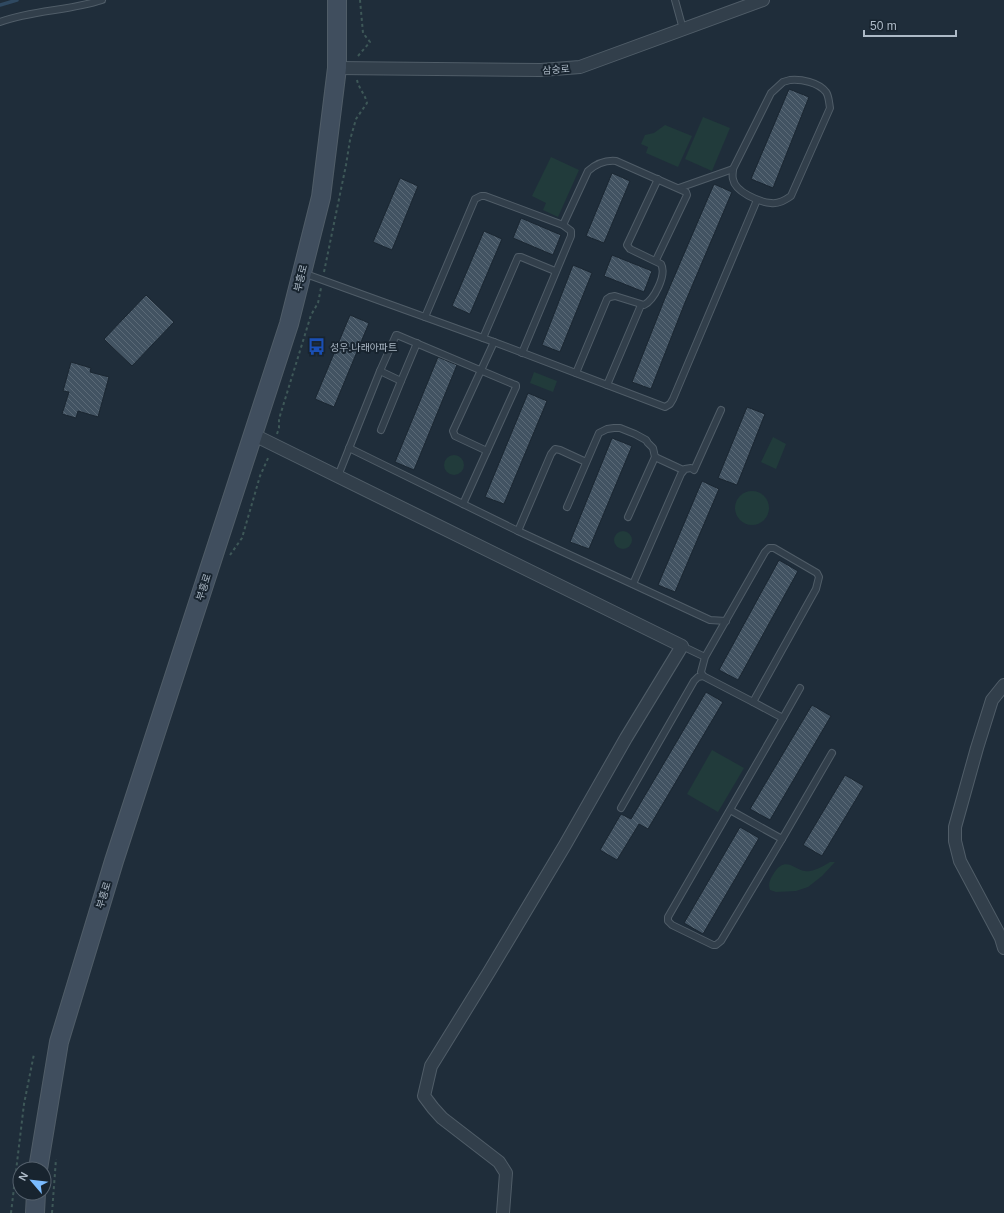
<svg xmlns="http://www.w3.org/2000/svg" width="1004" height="1213" font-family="Helvetica,'Noto Sans KR',sans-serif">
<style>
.park{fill:#213b3b}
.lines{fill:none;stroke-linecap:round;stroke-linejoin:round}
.stream{stroke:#2f4961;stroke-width:3.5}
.building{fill:url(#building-back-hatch);stroke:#1a2631}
.lane-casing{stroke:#505d68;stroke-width:8}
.street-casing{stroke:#505d68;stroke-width:14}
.secondary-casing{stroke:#505d68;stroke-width:20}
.path{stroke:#3e5858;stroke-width:2;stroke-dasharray:3 3;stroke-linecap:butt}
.lane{stroke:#323f4b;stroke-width:6}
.street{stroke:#323f4b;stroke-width:12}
.secondary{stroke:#404e5e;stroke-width:18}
.labels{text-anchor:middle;stroke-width:4;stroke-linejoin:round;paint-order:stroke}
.street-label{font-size:10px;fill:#adbac7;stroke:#18242f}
.poi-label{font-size:10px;fill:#adbac7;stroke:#18242f;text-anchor:start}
</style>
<defs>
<pattern id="building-back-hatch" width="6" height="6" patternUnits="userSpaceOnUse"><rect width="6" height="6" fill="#425362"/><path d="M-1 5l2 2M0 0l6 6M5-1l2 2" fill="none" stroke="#5b6a77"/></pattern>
</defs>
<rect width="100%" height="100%" fill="#1f2d3a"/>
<g class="park">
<polygon points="703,117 730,128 712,171 685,159"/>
<polygon points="665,125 692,136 678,167 646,153 648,147 641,144 645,135 654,133"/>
<polygon points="551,157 579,170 558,217 543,210 546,203 532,196"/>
<polygon points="534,372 557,381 553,392 530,383"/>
<polygon points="773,437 786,444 776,469 761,462"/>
<circle cx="454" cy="465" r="10"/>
<circle cx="752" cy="508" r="17"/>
<circle cx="623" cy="540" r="9"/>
<polygon points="712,750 744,768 718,812 687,794"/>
<path d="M830 862H835L822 876 808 887 796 891 776 892 770 890C768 883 770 879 774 873 787 853 796 874 810 871 817 870 825 865 830 862Z"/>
</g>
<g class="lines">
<polyline class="stream" points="0,5 17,0"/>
</g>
<g class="building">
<polygon points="789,89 809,97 773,188 751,179"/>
<polygon points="612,173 630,181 604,243 586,236"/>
<polygon points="400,178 418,186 392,250 373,242"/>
<polygon points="714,184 732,192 684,305 651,389 632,382 665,298"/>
<polygon points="521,218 561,235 553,255 513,238"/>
<polygon points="484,231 502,239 470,314 452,306"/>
<polygon points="612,255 652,271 644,292 604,276"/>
<polygon points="573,265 592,273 560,352 542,345"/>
<polygon points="146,295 174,322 132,366 104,339"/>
<polygon points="350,315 369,323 334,407 315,399"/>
<polygon points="438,357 457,365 414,470 395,462"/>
<polygon points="71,362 91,368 90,372 109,377 98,417 78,411 76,418 62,414 69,392 63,391"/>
<polygon points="528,393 547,401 504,504 485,497"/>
<polygon points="747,407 765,414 737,485 718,478"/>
<polygon points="612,438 632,446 589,549 570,542"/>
<polygon points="702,481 719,489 675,592 658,585"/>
<polygon points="779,560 798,571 738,680 719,670"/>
<polygon points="706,692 723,702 648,829 639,824 617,860 600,850 621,814 631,819"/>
<polygon points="812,705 831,716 770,820 750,809"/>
<polygon points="845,775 864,786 822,856 803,845"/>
<polygon points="740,827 759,838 703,934 684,923"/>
</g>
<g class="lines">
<defs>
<g id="lane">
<polyline points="675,0 683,29"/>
<path d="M0 22C33 10 69 11 102 0"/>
<path d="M790 80C801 79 818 82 826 92 829 96 829 103 830 108L791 196C785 200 779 204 771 203 759 202 735 192 733 179 732 176 733 172 733 169L771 93 783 82Z"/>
<polyline points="679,188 733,169"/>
<path d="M563 225 588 171C596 164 605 160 616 161L686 192 687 195 656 260"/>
<polyline points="303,273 494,342 665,407 670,404 673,399 757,200"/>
<polyline points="425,317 475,199 481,196 485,196 563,225 571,231 571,236 522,353"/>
<polyline points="483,338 518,257 521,257 555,271"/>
<polyline points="380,371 401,381 417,343"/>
<path d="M576 373 607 299 610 297 615 296 644 305C654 300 667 275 661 264L630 249 627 245 658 179"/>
<polyline points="607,385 641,305"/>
<polyline points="381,430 401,381"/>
<polyline points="349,448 518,531 710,620 726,621"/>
<polyline points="655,457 683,470"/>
<polyline points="338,476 380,371 396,335 397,335 513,384 516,385 516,387 487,451 455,436 453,431 494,342"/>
<polyline points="463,504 487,451"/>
<polyline points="567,507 599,433 607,429 614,428 620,428 635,434 646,440 648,443 653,448 655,457 628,517"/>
<polyline points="518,531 551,454 555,449 560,450 586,462"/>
<polyline points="633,584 681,474 685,469 691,468 694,470 721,410"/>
<polyline points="682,646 705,657 765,552 769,548 774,548 817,573 819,577 816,589 753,702 703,676 701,672 705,657"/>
<polyline points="753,702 783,718 800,688"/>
<polyline points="621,808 694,681 698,677 703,676"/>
<polyline points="730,810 782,839 721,941 716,945 713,945 672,925 668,921 668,917 783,718"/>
<polyline points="782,839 832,753"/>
</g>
<g id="street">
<polyline points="337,68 541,70 580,67 763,0"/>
<polyline points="252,434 682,646 626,738 565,845 489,972 431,1066 424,1096 433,1108 442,1118 499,1162 506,1173 503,1213"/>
<polyline points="1004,685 992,700 977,748 955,827 955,841 960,861 1001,938 1004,948"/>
</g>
<g id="secondary">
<polyline points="38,1169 59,1042 114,861 289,324 321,197 337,68 337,0"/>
<polyline points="35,1213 36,1193"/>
</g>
</defs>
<use href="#lane" class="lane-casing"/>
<use href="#street" class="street-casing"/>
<use href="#secondary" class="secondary-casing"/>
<g class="path">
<polyline points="358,56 370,42 363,33 360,0"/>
<path d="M324 272 346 165 350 140 356 119 367 103C365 94 359 89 357 80"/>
<polyline points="277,434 279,428 279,419 311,315 318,303 321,288"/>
<polyline points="230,555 242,538 260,476 269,456"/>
<polyline points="11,1213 24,1104 34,1054"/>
<polyline points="52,1213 56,1159"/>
</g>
<use href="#lane" class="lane"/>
<use href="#street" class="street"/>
<use href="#secondary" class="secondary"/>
</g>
<defs>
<symbol id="bus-bare" viewBox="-9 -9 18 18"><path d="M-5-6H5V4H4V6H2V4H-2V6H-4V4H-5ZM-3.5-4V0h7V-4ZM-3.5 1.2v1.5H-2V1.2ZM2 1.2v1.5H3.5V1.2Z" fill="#1a4fb4" stroke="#18242f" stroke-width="2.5" paint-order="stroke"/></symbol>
</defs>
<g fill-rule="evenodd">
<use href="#bus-bare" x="304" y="334" width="25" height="25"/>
</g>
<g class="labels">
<g class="street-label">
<text transform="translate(556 69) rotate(-4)" y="4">삼숭로</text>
<text transform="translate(300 278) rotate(-76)" y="4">부흥로</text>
<text transform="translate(203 587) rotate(-72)" y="4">부흥로</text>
<text transform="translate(103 895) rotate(-73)" y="4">부흥로</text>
</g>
<g class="poi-label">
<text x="330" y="351">성우.나래아파트</text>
</g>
</g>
<g transform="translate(32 1181) rotate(298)"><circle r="19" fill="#18242f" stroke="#54606c"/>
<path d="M0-3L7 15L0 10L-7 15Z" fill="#7abbff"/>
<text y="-6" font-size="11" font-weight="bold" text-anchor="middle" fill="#adbac7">N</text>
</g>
<path d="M864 30v6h92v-6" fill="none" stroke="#adbac7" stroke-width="2"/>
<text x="870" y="30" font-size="12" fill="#adbac7" stroke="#18242f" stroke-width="3" paint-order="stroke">50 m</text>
</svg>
